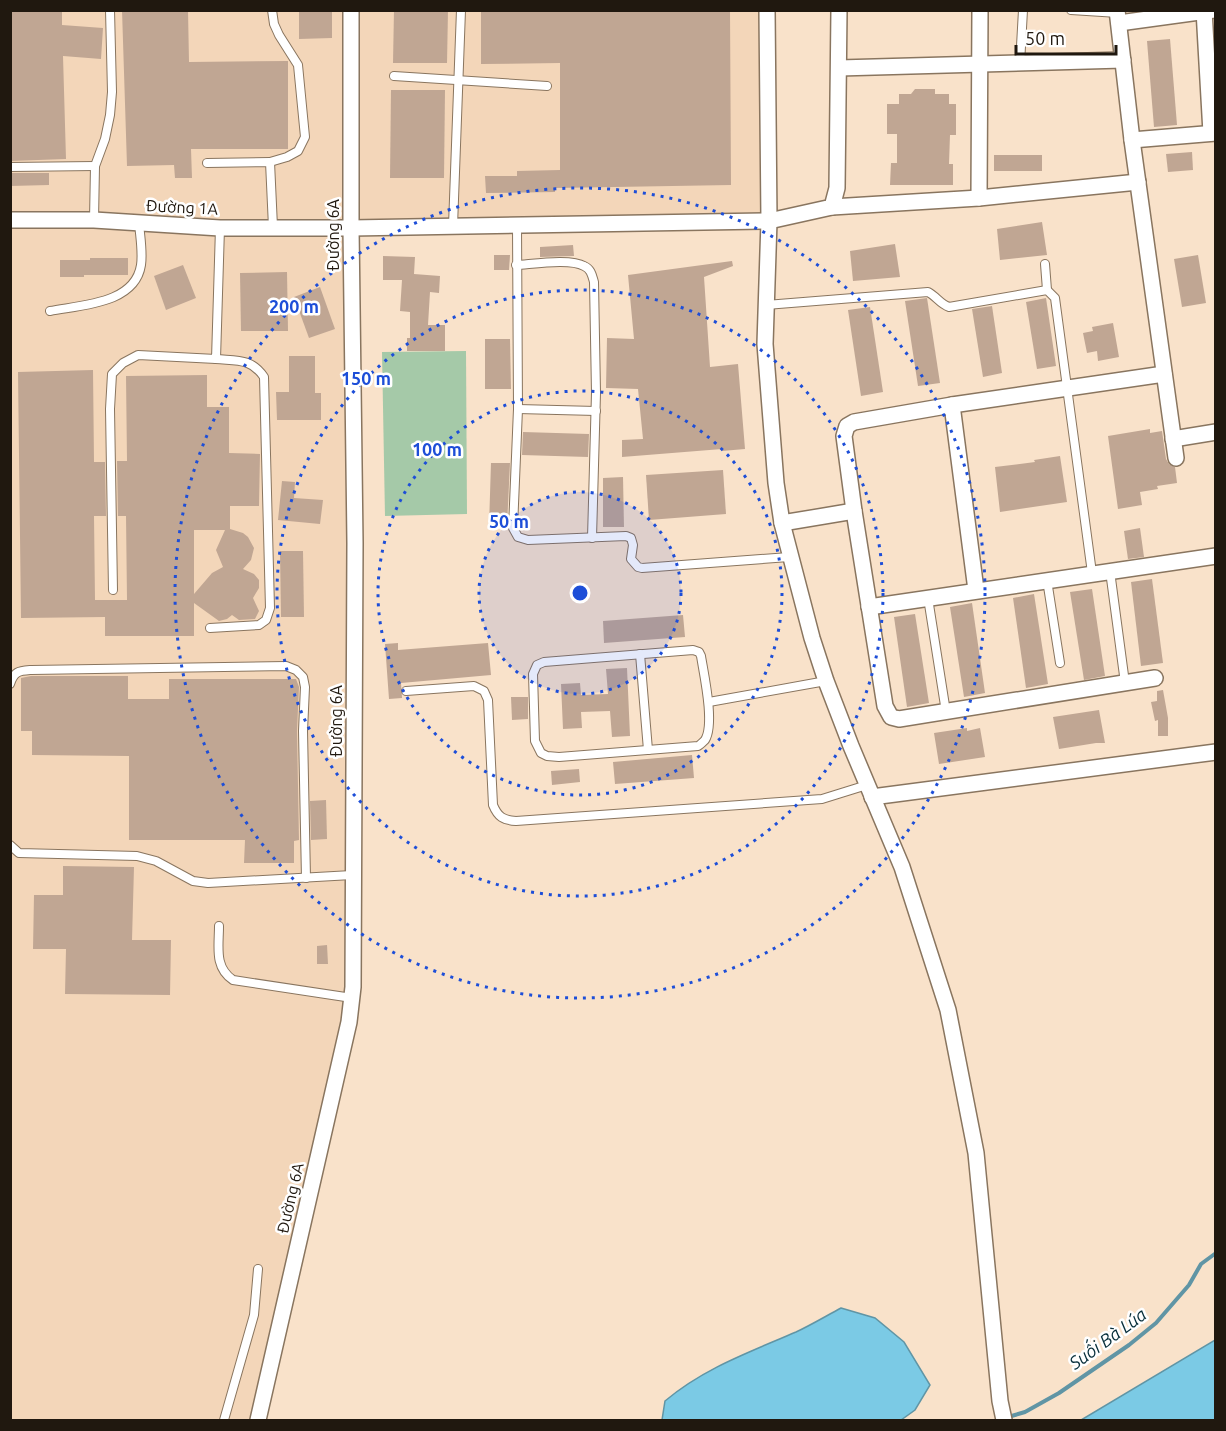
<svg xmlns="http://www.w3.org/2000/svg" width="1226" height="1431" font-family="Ubuntu,sans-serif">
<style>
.built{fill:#f3d6b9}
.green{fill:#a5c9a8}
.water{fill:#7bcae5;stroke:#6095a5;stroke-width:1.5}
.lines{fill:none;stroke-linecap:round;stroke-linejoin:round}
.stream{stroke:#6095a5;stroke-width:4}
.building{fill:#c0a693;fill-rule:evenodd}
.lane-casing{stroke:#89755f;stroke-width:10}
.street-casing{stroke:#89755f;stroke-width:18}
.lane{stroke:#fff;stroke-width:8}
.street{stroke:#fff;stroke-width:15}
.ring{fill:none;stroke:#1d4ed8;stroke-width:3;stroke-dasharray:3 6}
.labels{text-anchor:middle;stroke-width:5;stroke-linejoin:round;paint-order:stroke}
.street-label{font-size:16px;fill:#20180f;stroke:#fff}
.water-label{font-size:18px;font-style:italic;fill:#072e3a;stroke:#fff}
.centre{fill:#1d4ed8;stroke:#fff;stroke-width:3}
.ring-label{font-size:18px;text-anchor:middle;font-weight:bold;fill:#1d4ed8;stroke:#fff;stroke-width:5;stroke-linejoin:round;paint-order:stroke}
</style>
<rect width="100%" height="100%" fill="#f9e2ca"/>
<polygon class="built" points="10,11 763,11 763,217 356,223 350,536 346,1001 253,1420 11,1420"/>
<polygon class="green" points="466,351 467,514 385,516 382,352"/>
<g class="water">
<path d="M841 1308 875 1318 904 1342 930 1385 915 1410 901 1420H662L665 1401C704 1368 750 1352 796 1332 811 1325 826 1316 841 1308Z"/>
<polygon points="1215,1340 1215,1420 1081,1420"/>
</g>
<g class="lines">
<polyline class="stream" points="1008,1417 1025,1412 1059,1393 1129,1345 1156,1323 1189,1285 1201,1264 1216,1253"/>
</g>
<g class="building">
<polygon points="10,10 62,10 62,25 103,28 101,59 63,56 66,159 10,161"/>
<polygon points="122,10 188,10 189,62 288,61 288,149 191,149 192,178 175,178 174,165 127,166"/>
<polygon points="299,10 332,10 332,38 299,39"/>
<polygon points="394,10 448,10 447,63 393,63"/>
<polygon points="481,10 730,10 731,185 555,188 555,192 486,193 485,176 517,176 517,171 560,170 560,63 481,64"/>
<polygon points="1170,39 1177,125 1154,127 1147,41"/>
<polygon points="915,89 935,89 935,94 949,94 949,104 956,104 956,135 950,135 949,164 953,164 953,185 890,185 891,163 897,163 897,134 887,134 887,104 899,104 899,94 911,94"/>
<polygon points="391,90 445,90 444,178 390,178"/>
<polygon points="1192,152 1193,170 1168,172 1166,154"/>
<rect x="994" y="155" width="48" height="16"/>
<polygon points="10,173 49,173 49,185 10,186"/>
<polygon points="1042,222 1047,255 1000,260 997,229"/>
<polygon points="895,244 900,277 853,281 850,251"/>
<polygon points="573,245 574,256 540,257 540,247"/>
<polygon points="494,255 510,255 509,270 494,270"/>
<polygon points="1198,255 1206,303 1182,307 1174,259"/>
<polygon points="383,256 415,257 414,274 440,276 439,293 430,292 428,325 445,325 445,351 407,351 407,338 410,338 410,312 400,311 402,280 383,280"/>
<polygon points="90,258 128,258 128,275 84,275 84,277 60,277 60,260 90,260"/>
<polygon points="732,261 733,266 704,277 710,367 738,364 745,449 722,451 722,449 622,457 622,440 643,439 638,389 606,388 607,338 634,339 628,275"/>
<polygon points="183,265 196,298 166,310 154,276"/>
<polygon points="287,272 288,331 241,331 240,273"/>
<polygon points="320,287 335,329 309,338 294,297"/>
<polygon points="927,298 940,383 918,386 905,301"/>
<polygon points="1046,298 1056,366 1037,369 1026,302"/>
<polygon points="992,306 1002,373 983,377 972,309"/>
<polygon points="870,307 883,392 861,396 848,310"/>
<polygon points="1113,323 1119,357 1098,361 1097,351 1087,353 1083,333 1093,331 1092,327"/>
<polygon points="485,339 510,339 511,389 485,389"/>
<polygon points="289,356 315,356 315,393 321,393 321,420 277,420 276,392 289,392"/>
<path d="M93 370 94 462H105L106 516H94L95 600H127L126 516H118L117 461H127L126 376 207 375V407H229V453L260 454 259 506H230V529L243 533 248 537 254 548 251 560 243 569 254 574 259 580V588L253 598 259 611 255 619 239 620 232 615 227 619 219 621 194 603V636H105V617L21 618 18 372ZM194 530H225L216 550 223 567 212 573 194 594Z"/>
<polygon points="1150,429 1150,433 1162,431 1166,459 1169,464 1175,467 1177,483 1157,486 1158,489 1140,492 1142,505 1118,509 1108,436"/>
<polygon points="523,432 589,434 588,457 522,455"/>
<polygon points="1060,456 1067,502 1000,512 995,467 1035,462 1034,460"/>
<polygon points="491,463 510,463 507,526 489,526"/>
<polygon points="723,470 726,514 649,520 646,475"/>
<polygon points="623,477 624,527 603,527 603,478"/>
<polygon points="282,481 295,482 294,498 323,500 320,524 278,520"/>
<polygon points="1140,528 1144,557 1128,559 1124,531"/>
<polygon points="280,551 303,551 304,617 281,617"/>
<polygon points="1152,579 1163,663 1141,666 1131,582"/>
<polygon points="1092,589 1105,676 1084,680 1070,592"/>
<polygon points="1034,594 1048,684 1026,688 1013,598"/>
<polygon points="972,603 985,693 964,697 950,607"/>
<polygon points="915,614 929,703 907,707 894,617"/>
<polygon points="683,615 685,637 604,643 603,621"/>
<polygon points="398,643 398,650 488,643 491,675 401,683 402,698 389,699 385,644"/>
<polygon points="627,668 630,736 612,737 610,711 581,712 582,728 563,729 561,684 580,683 581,695 608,694 606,669"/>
<polygon points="31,676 128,676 128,699 169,699 169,679 296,679 299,687 297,731 299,840 294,841 294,863 244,863 245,840 129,840 129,756 32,755 32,731 21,731 21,678"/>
<polygon points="1163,690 1168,718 1168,736 1158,736 1158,720 1155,721 1151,702 1157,701 1157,691"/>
<polygon points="511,697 528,697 528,719 512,720"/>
<polygon points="1099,710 1105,743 1096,743 1059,749 1053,717"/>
<polygon points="967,728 967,731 980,728 985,757 939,764 934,733"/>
<polygon points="692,755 694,778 615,784 613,762"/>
<polygon points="579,769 580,782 552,785 551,771"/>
<polygon points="326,800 327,839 311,840 310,801"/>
<polygon points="63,866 134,867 132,940 171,940 170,995 65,994 66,949 33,949 34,895 63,895"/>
<polygon points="327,945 328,964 317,964 317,946"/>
</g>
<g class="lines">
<defs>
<g id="lane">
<polyline points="1071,10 1118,13"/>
<polyline points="1020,64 1023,10"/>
<polyline points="394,76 547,86"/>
<polyline points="270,162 287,157 298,151 305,137 298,65 279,35 274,24 272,10"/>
<polyline points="207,163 270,162 273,227"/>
<polyline points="10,167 95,166"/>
<polyline points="94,220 95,166 105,139 110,115 112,92 110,10"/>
<polyline points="517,225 518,409 513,528 518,537 528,540 626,536 631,538 633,545 631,559 638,567 642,568 789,557"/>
<polyline points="453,226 461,10"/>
<polyline points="1045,264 1047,290"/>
<path d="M516 265C533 264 571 258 584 266 591 269 592 275 594 282L596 393 592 538"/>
<path d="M766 305 928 292C936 296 940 304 949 307L1047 290 1055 298 1092 573"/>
<path d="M50 311C81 305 135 304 141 265 143 252 140 236 139 223"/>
<polyline points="518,409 596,411"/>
<polyline points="1110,571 1125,683"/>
<polyline points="1047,580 1060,663"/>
<polyline points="113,590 110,409 112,374 123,363 138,355 216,359 220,228"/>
<polyline points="928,598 946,712"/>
<path d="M210 628 259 625 266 620 270 608 264 377C251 358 237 361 216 359"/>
<path d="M693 650 699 652 701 656C704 675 715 724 705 740 704 741 700 745 698 746L559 757 547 756 541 753 535 741 533 674 537 665 544 662Z"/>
<polyline points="640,654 648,750"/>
<path d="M10 684C14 671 19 671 31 670L286 666 296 670 303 677 305 687 303 731 306 878"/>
<path d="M406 691 474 686 484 691 488 700 493 805C498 817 503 820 516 821L822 799 867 785"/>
<polyline points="709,702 826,681"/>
<polyline points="10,845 19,853 137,856 156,861 193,881 208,883 352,875"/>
<path d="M219 926C219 947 214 967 233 980L352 998"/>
<polyline points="224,1420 254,1315 258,1269"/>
</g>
<g id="street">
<polyline points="767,10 769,221 765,344 776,483 782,523 812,638 826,681 851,746 902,867 948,1010 976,1153 1000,1401 1004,1420"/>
<polyline points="980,10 979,198 1138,182"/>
<polyline points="1117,10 1132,140 1176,458"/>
<polyline points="1204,10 1211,133"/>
<polyline points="1119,23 1214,10"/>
<polyline points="839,68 1123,60"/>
<polyline points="1132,140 1216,133"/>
<polyline points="832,207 979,198"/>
<polyline points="10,220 94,220 220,228 351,228 769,221 832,207 837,188 839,10"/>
<polyline points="952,405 976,590"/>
<polyline points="1173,439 1216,432"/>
<polyline points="782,523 854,511"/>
<polyline points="869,607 1216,556"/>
<polyline points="1155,678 899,719 891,717 885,706 854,511 844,436 847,426 854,422 952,405 1164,374"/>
<polyline points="872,797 1216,752"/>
<polyline points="258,1420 349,1022 353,987 355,543 351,228 351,10"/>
</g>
</defs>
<use href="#lane" class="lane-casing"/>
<use href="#street" class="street-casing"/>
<use href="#lane" class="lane"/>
<use href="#street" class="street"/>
</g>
<circle cx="580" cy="593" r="101" fill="#1d4ed8" fill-opacity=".12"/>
<g class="ring">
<circle cx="580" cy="593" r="101"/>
<circle cx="580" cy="593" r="202"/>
<circle cx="580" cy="593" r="303"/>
<circle cx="580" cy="593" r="405"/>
</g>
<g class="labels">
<g class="street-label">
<text transform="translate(182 207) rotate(3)" y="6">Đường 1A</text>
<text transform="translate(333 235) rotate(-90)" y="6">Đường 6A</text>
<text transform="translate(336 721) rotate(-90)" y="6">Đường 6A</text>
<text transform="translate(290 1198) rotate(-77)" y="6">Đường 6A</text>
</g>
<g class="water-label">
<text transform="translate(1108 1339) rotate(-36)" y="6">Suối Bà Lúa</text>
</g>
</g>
<circle cx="580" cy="593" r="9" class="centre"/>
<g class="ring-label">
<text x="294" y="313">200 m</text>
<text x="366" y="385">150 m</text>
<text x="437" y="456">100 m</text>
<text x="509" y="528">50 m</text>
</g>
<rect width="1226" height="1431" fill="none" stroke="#20180f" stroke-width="24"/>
<path d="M1016 45v9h100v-9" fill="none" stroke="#20180f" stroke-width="3"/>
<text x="1025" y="45" font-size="18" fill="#20180f" stroke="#ffffff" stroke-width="4.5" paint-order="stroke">50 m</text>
</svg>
